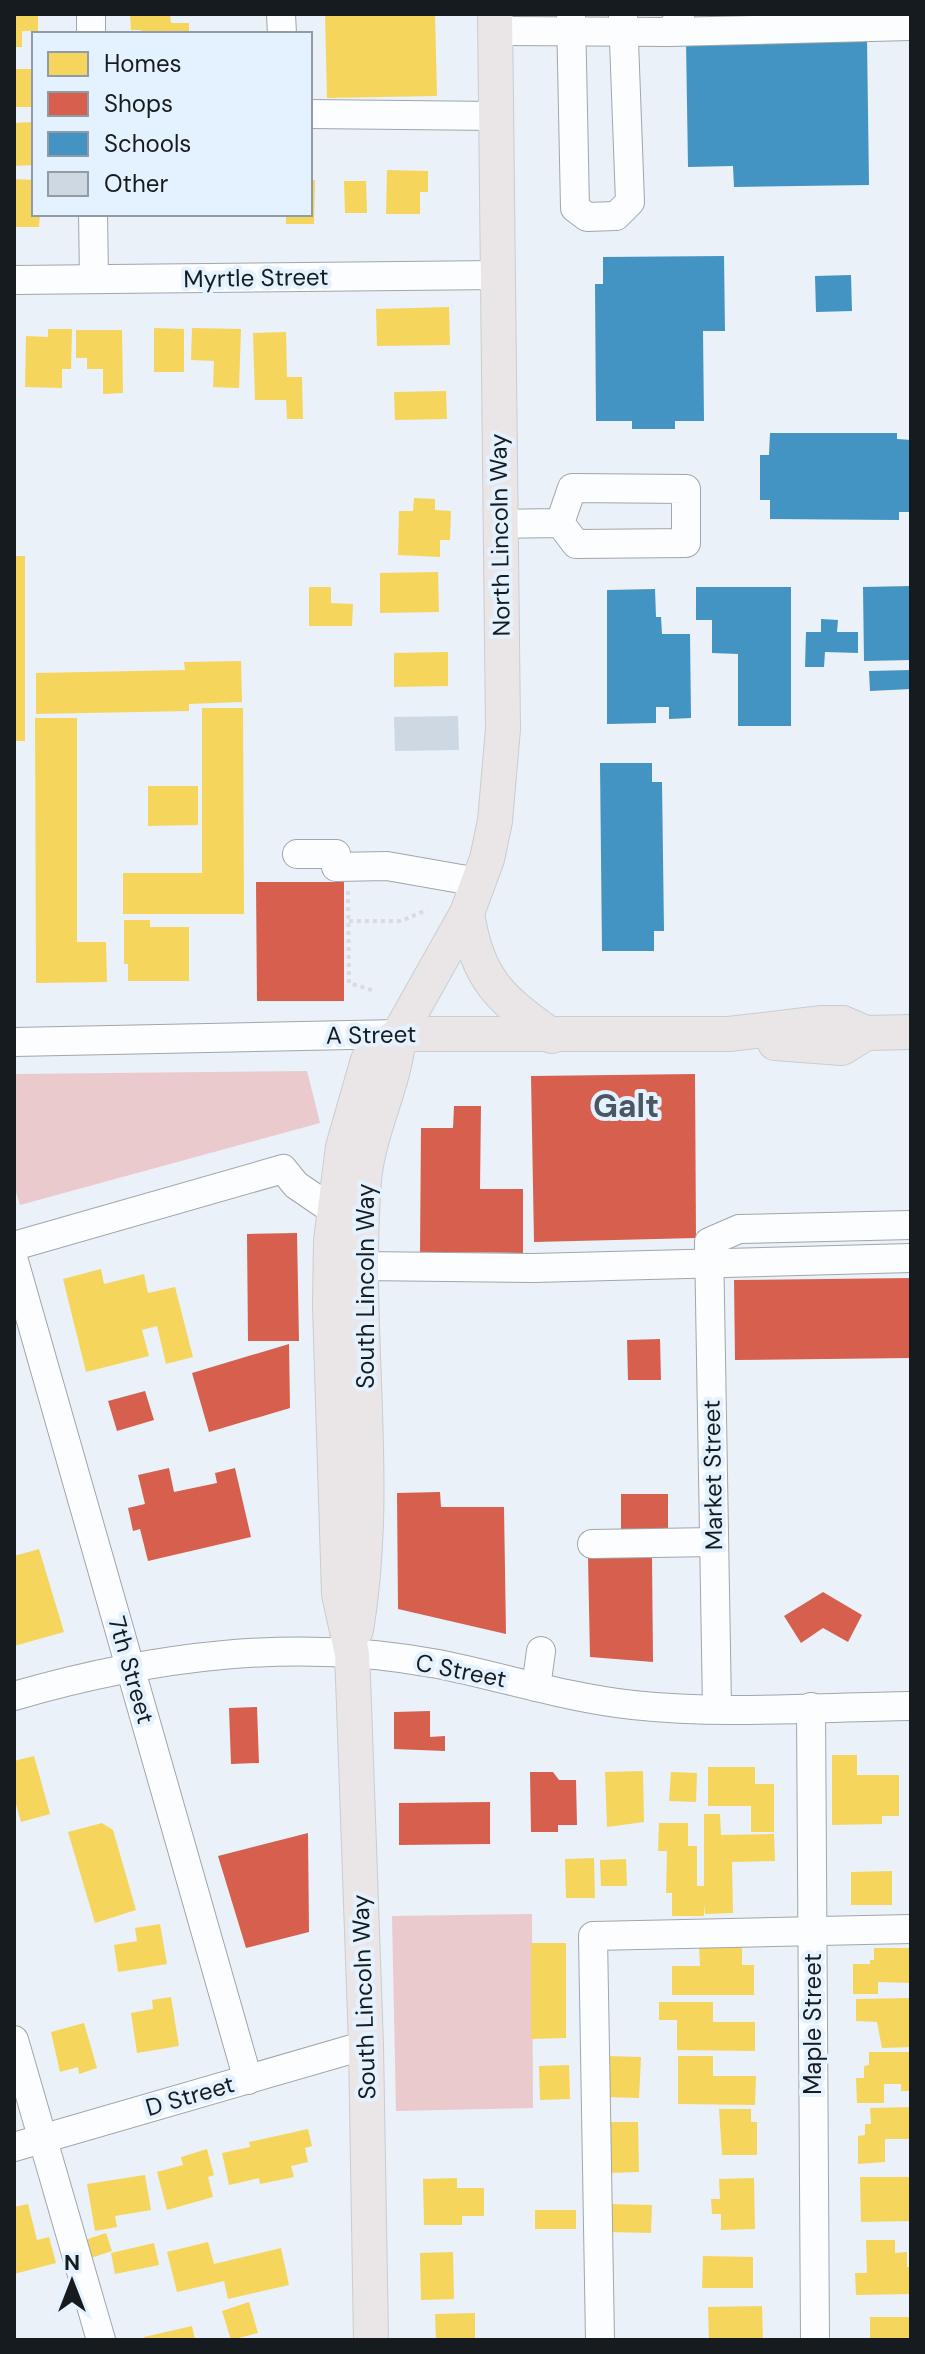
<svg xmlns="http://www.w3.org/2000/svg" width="925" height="2354" font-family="'DM Sans',sans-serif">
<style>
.green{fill:#ebcacd}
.homes{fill:#f6d55c}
.shops{fill:#d6604d}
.schools{fill:#4393c3}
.building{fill:#ced8e2}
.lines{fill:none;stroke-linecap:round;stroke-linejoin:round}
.minor-casing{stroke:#a0a6aa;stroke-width:30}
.major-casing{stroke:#c9cdd0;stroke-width:36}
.path{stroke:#d9dbdd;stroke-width:4;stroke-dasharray:4 4;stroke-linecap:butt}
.minor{stroke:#fcfdfe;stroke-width:28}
.major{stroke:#eae6e7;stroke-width:34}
.labels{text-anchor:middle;stroke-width:8;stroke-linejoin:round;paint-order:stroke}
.street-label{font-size:24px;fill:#161b1f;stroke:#e4f1fe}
.district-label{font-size:32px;font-weight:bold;fill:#4b5660;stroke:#e4f1fe}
</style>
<rect width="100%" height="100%" fill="#eaf1f8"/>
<g class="green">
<polygon points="307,1071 320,1123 20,1205 14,1186 14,1074"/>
<polygon points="532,1914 533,2108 396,2111 392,1916"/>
</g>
<g class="homes">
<polygon points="14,14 38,14 38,31 22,31 22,47 14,47"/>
<polygon points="130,14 170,14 171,23 189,23 189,34 142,34 141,30 131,30"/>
<polygon points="325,14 435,14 437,96 327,98"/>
<rect x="14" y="69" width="20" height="38"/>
<polygon points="32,122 34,165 14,166 14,123"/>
<polygon points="387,170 428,171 428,192 420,192 420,214 386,214"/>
<polygon points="14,179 34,180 34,214 40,214 39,227 14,227"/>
<polygon points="310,180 315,180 314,224 286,224 286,214 310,214"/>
<polygon points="344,181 366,181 367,213 345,213"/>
<polygon points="449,307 450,345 377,346 376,309"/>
<polygon points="154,328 184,329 184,372 154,372"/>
<polygon points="192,328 241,329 239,388 213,387 214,361 191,360"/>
<polygon points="48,329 72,329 71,369 62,369 62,388 25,387 26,336 48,337"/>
<polygon points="76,330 122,330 123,393 103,394 103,369 87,369 87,358 76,358"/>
<polygon points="286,332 287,377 302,377 303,419 287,419 286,400 255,400 253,333"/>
<polygon points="446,391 447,419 395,420 394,392"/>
<polygon points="414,498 435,499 435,510 451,511 450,540 440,540 440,557 398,555 399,511 413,511"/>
<rect x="14" y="556" width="11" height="185"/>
<polygon points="438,572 439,612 380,613 380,573"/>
<polygon points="309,587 331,587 331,603 353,604 352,626 309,626"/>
<polygon points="448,652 448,686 394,687 394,653"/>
<polygon points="241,661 242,702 189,704 189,711 36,714 36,673 185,670 184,662"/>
<polygon points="202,708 243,708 244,914 123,914 123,873 202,873"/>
<polygon points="35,718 77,718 77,942 106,942 107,982 36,983"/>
<polygon points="148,786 198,786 198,825 148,826"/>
<polygon points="124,920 150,920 150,927 189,927 189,981 128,981 128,964 124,964"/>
<polygon points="101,1269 104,1284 144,1274 148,1293 175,1287 193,1357 166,1364 157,1326 142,1330 149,1356 86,1372 63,1279"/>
<polygon points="39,1549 64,1632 14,1646 14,1556"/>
<polygon points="832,1755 857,1755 857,1775 899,1775 899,1816 882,1816 882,1824 832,1825"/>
<polygon points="34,1756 50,1814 21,1822 14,1797 14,1761"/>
<polygon points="708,1767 755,1767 755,1784 774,1784 774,1832 751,1832 751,1806 708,1806"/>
<polygon points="643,1771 644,1822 607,1827 605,1772"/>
<polygon points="671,1772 697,1773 696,1802 669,1801"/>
<polygon points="704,1814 720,1814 721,1835 774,1834 775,1861 732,1862 733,1913 705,1914 704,1904 704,1916 672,1916 672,1893 666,1893 667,1851 658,1851 659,1823 688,1823 688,1846 697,1846 697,1886 704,1886"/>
<polygon points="102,1823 113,1830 136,1910 95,1923 68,1832"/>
<polygon points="594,1858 595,1898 566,1898 565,1859"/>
<polygon points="626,1859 627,1886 601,1886 600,1860"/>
<polygon points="892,1871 892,1905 851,1905 851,1872"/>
<polygon points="160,1924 167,1964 118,1972 114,1945 137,1941 135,1928"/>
<polygon points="531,1943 566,1943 566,2038 531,2039"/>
<polygon points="699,1946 742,1946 742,1965 754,1965 754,1995 672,1995 672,1966 700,1966"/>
<polygon points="874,1948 911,1948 911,1983 878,1982 878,1994 853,1994 853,1964 870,1964 870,1960 874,1960"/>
<polygon points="171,1997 179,2046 137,2053 131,2013 153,2009 152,2000"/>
<polygon points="911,1998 911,2047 882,2048 877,2022 856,2021 856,1999"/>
<polygon points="659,2002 713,2002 713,2022 755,2022 755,2051 677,2050 677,2020 659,2020"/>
<polygon points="84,2023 97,2068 79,2074 78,2067 60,2072 51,2032"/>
<polygon points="869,2052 911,2052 911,2091 901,2091 901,2084 884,2084 884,2103 857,2103 856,2078 864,2078 864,2066 869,2065"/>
<polygon points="607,2056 641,2057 639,2098 605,2097"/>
<polygon points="678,2056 713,2056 713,2076 756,2076 755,2105 678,2104"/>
<polygon points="569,2065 570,2099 540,2100 539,2066"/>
<polygon points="911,2107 911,2139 885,2139 885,2162 858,2164 858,2136 865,2135 865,2124 871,2124 870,2108"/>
<polygon points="719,2109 751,2109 751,2122 757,2122 757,2155 722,2155"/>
<polygon points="607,2122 638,2122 639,2172 608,2173"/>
<polygon points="308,2129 312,2146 305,2148 308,2162 291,2166 294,2177 260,2184 259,2178 229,2185 222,2153 250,2147 249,2142"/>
<polygon points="207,2149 214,2175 208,2177 213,2197 167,2210 157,2172 183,2165 181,2157"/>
<polygon points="145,2175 151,2210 115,2216 117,2227 95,2231 87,2184"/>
<polygon points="860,2177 911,2177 911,2221 861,2222"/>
<polygon points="457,2178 457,2188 484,2188 484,2216 462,2216 462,2225 424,2225 423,2179"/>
<polygon points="754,2178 755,2229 721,2230 721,2214 712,2214 711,2199 720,2199 719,2179"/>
<polygon points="28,2204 37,2240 49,2237 56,2263 14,2274 14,2207"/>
<polygon points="608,2204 652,2205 651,2233 608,2232"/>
<rect x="535" y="2210" width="41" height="19"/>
<polygon points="106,2233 112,2251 85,2260 79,2242"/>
<polygon points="866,2240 895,2240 895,2253 907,2252 907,2267 911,2267 911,2294 856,2295 855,2273 867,2273"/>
<polygon points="208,2242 214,2264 281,2248 289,2285 228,2299 224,2281 177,2292 167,2252"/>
<polygon points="154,2243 159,2265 115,2274 111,2253"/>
<polygon points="453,2252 454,2299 421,2300 420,2253"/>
<polygon points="703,2256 753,2257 753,2288 702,2288"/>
<polygon points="249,2302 258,2333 231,2340 222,2311"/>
<polygon points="762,2306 763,2340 709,2340 708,2307"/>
<polygon points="475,2313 475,2340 436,2340 435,2314"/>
<rect x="870" y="2317" width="41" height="23"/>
<polygon points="192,2326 195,2340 144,2340 144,2337"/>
</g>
<g class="shops">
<polygon points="256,882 344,882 344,1001 257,1001"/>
<polygon points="695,1074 696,1238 534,1242 531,1076"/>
<polygon points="454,1106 481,1106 480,1189 523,1189 523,1253 420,1252 421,1128 453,1128"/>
<polygon points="297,1233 299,1341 248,1341 247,1234"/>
<polygon points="911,1278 911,1358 735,1360 734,1280"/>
<polygon points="660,1339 661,1380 628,1380 627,1340"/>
<polygon points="289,1344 290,1408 209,1432 192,1373"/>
<polygon points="145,1391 154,1420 117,1431 108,1401"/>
<polygon points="169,1468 174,1492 217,1483 215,1473 235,1468 251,1537 148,1561 140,1529 133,1531 128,1508 145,1504 138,1475"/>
<polygon points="440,1492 441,1507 504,1507 506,1634 398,1609 397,1493"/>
<polygon points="621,1494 668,1494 668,1529 621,1530"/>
<polygon points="652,1557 653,1662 590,1657 588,1558"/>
<polygon points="823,1592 862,1615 848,1642 823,1628 801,1643 784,1616"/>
<polygon points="257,1707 259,1763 231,1764 229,1708"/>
<polygon points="430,1711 430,1737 445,1736 445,1751 394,1749 394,1712"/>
<polygon points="530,1772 553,1772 559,1780 576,1780 577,1825 558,1825 558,1832 531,1832"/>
<polygon points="490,1802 490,1844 399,1845 399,1803"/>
<polygon points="308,1833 309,1932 246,1948 218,1856"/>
</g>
<g class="schools">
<polygon points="867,39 869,185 734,187 733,166 688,167 686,41"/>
<polygon points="724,256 725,331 703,331 704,421 675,421 675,429 632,429 632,421 596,421 595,284 603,284 603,257"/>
<polygon points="851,275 852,311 816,312 815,276"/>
<polygon points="770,433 897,433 897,439 911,440 911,512 899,512 899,520 770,519 770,500 760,500 760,455 769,455"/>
<polygon points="911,586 911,660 864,661 863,587"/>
<polygon points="696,587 791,587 791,726 738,726 738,654 712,653 712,620 696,620"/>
<polygon points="655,589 656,617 661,617 662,634 690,634 691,718 669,719 669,707 656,707 656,723 607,724 607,590"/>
<polygon points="821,619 838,620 837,632 858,632 858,653 825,652 824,667 805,667 806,632 821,632"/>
<polygon points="911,670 911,689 870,691 869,671"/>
<polygon points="600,763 652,763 652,782 662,782 664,931 654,931 654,951 602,951"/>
</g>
<polygon class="building" points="458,716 459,750 395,751 394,717"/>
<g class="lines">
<defs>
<g id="minor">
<polyline points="91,14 91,34"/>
<polyline points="281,14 282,34"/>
<polyline points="571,14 575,208 587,217 616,216 630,202 623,14"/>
<polyline points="495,31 669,32 680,18"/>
<polyline points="669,32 911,26"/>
<polyline points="310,114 495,116"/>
<polyline points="93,214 94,279"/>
<polyline points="14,280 498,275"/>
<polyline points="500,524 560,523 576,544 686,543 686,489 572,488 560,523"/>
<polyline points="297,854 336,854 336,867 387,866 478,882"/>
<polyline points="14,1042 399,1034"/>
<polyline points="14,1246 283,1169 296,1185 334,1211"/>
<polyline points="14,1261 248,2080"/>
<polyline points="362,1266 534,1268 911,1258"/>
<polyline points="592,1544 714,1542"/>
<polyline points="536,1687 541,1651"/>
<path d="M14 1696C152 1656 295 1637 438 1664 503 1677 567 1698 633 1705 724 1715 819 1707 911 1706"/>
<polyline points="811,1707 815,2340"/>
<polyline points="717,1708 709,1242 739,1229 911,1225"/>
<polyline points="14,2040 101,2340"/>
<polyline points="14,2147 366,2045"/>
<polyline points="600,2340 593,1936 911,1929"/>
</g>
<g id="major">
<path d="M467 913C477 979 499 998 552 1036"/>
<polyline points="399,1034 729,1034 822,1023 843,1023 866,1033 911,1032"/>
<polyline points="775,1043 842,1048 866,1033"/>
<path d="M356 1630C381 1481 352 1331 364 1181 368 1131 395 1085 399 1034"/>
<polyline points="371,2340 366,2045 354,1705 352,1654 339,1594 330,1306 331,1241 343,1147 368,1060 399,1034 467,913 487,859 495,821 503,729 495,14"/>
</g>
</defs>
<use href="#minor" class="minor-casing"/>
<use href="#major" class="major-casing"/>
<g class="path">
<polyline points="348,891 349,983 375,991"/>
<polyline points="349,921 401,921 427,910"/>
</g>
<use href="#minor" class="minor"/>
<use href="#major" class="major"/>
</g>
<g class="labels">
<g class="street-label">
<text transform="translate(256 278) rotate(-1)" y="8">Myrtle Street</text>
<text transform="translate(500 535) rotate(-91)" y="8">North Lincoln Way</text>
<text transform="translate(371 1035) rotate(-1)" y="8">A Street</text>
<text transform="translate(366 1286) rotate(-90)" y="8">South Lincoln Way</text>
<text transform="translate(713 1475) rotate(-91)" y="8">Market Street</text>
<text transform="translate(131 1670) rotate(74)" y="8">7th Street</text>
<text transform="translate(461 1671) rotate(11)" y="8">C Street</text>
<text transform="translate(364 1997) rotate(-92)" y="8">South Lincoln Way</text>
<text transform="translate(813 2024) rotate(-90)" y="8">Maple Street</text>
<text transform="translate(190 2096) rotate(-16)" y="8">D Street</text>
</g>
<g class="district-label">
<text x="626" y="1117">Galt</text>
</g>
</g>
<rect width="925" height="2354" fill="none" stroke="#161b1f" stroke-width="32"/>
<rect x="32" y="32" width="280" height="184" fill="#e4f1fe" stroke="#929ba5" stroke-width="2"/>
<rect x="48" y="52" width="40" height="24" fill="#f6d55c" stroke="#929ba5" stroke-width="2"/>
<text x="104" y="72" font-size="24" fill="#161b1f">Homes</text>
<rect x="48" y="92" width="40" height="24" fill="#d6604d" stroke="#929ba5" stroke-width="2"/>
<text x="104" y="112" font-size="24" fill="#161b1f">Shops</text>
<rect x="48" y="132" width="40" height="24" fill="#4393c3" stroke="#929ba5" stroke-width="2"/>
<text x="104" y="152" font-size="24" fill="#161b1f">Schools</text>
<rect x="48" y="172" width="40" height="24" fill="#ced8e2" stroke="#929ba5" stroke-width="2"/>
<text x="104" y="192" font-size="24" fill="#161b1f">Other</text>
<g transform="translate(72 2282)" stroke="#e4f1fe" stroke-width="6" paint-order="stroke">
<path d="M0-6L14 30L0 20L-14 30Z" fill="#161b1f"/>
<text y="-12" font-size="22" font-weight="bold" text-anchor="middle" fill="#161b1f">N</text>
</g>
</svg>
